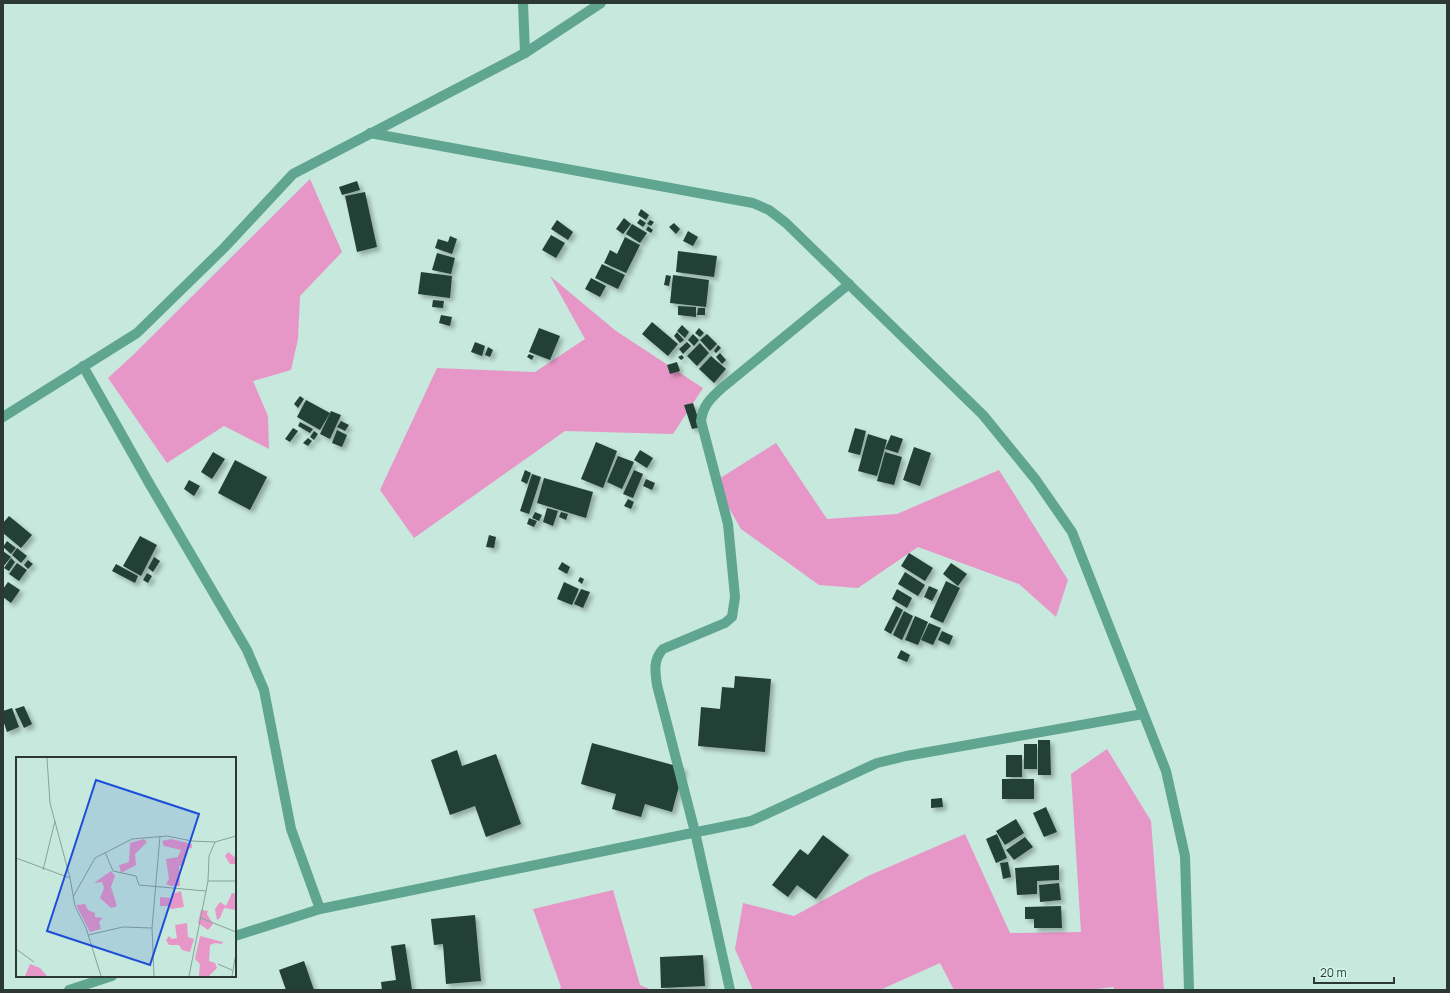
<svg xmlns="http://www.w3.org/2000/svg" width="1450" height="993" font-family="Manrope,sans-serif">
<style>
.green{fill:#e797c7}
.building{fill:#223f36;filter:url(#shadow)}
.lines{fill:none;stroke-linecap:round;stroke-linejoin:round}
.minor{stroke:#5fa58f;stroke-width:10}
.tertiary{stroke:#5fa58f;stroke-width:10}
.inset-road{fill:none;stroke:#89a298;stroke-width:1}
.view{fill:#1d4ed8;fill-opacity:0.15;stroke:#1d4ed8;stroke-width:2}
.inset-edge{fill:none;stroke:#2b3833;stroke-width:2}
</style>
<defs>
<filter id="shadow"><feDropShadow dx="3.5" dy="3.5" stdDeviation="2" flood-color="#0004"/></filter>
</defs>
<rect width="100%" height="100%" fill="#c7e8dc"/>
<g class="green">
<polygon points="310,179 342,252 300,296 298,339 291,370 253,381 268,416 269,449 224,426 167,463 108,378 131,357"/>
<polygon points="550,276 616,331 703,388 673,434 565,431 414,538 380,490 437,368 535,372 585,339"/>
<polygon points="776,443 827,519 897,514 999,470 1068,580 1056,617 1019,584 918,547 858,588 819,585 741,529 714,482"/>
<polygon points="1107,749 1151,821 1164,990 1115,990 1113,987 1087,990 954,990 940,963 880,990 753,990 735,949 743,903 794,916 868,876 965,834 1010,933 1081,932 1071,774"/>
<polygon points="613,890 640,985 652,990 559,990 561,987 533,909"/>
</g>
<g class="building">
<polygon points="357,181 360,190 342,195 339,187"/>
<polygon points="365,192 377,247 357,252 345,196"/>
<polygon points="641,209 649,215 646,220 638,215"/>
<polygon points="624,218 631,224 623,234 616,229"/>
<polygon points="640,219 646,223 643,227 637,223"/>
<polygon points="557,220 573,232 568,240 551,229"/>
<polygon points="650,220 654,222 651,226 647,224"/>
<polygon points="674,223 680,229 676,234 669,227"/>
<polygon points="632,224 647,233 640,243 626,234"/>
<polygon points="648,226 653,230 651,233 646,230"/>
<polygon points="688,231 698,237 693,246 683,241"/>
<polygon points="551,235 565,243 556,258 542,250"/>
<polygon points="450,236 457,239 452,254 435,248 438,239 448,242"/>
<polygon points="625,237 640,245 626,273 604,263 610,250 617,254"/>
<polygon points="678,251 717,256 714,277 676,272"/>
<polygon points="437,253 455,258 451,274 432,270"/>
<polygon points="602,264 625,275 618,289 595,278"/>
<polygon points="421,272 452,276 450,298 418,294"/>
<polygon points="666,275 671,276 669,286 664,285"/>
<polygon points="673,275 709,280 706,307 670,303"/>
<polygon points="591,278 606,286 600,297 585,289"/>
<polygon points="433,300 444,301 443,308 432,307"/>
<polygon points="678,306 696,307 696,317 678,315"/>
<polygon points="698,308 705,308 705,315 697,315"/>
<polygon points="441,315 452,317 450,326 439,323"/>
<polygon points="652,322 678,344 668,356 642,334"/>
<polygon points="682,325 689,332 685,338 677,331"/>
<polygon points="539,328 560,336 550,360 529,352"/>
<polygon points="699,328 704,333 700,337 695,333"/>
<polygon points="677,332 684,340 680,343 674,336"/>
<polygon points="693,334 699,340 694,346 688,340"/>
<polygon points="707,334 717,344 710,351 700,340"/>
<polygon points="475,342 485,346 482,356 471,352"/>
<polygon points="687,342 691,346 683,354 679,349"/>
<polygon points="700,343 709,353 697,366 687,356"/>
<polygon points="718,345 721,348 716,353 714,351"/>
<polygon points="488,347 493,350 490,357 485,355"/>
<polygon points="720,353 726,360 722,364 716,357"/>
<polygon points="529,354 534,356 532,360 527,357"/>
<polygon points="682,355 684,358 681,360 678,357"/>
<polygon points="711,356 726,369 714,383 699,369"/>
<polygon points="677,362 680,371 670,374 667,365"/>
<polygon points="300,396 304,399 298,408 294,404"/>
<polygon points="306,400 330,413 320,430 297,417"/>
<polygon points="693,403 701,427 692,429 684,405"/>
<polygon points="331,411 341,415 330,439 320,434"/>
<polygon points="341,421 349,425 345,431 337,427"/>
<polygon points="300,422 313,429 310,433 298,426"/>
<polygon points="293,428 298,431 290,442 285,439"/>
<polygon points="855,428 866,431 860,455 848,452"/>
<polygon points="337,430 347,435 342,447 332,443"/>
<polygon points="314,431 318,434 314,440 310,437"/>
<polygon points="868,434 887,440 877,476 858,471"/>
<polygon points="891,435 903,439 898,453 885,449"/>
<polygon points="308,438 312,441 308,446 303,443"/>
<polygon points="596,442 617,451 603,488 581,479"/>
<polygon points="914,447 931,453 920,486 903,480"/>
<polygon points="640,450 653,458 647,468 634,460"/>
<polygon points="213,452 225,459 212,479 201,472"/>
<polygon points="885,452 902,457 894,485 877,481"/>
<polygon points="618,456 634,462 622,489 607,482"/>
<polygon points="235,460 267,477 250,510 218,493"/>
<polygon points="525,470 531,473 527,484 521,481"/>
<polygon points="634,470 643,474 633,498 623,494"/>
<polygon points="532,474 541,477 529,514 520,511"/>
<polygon points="544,478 593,492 586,518 537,503"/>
<polygon points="646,479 655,483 652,490 643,486"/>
<polygon points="189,480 200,486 194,496 184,489"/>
<polygon points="628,499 634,502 631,509 624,506"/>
<polygon points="547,508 558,511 553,526 543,522"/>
<polygon points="535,512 542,515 539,521 532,518"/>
<polygon points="561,512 568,514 566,520 559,517"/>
<polygon points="9,516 32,535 21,548 3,533 3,523"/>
<polygon points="529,518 537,521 534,527 527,524"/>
<polygon points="489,535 496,537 494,548 486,547"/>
<polygon points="140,536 157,545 141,576 123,566"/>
<polygon points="7,541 16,548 11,554 3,547"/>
<polygon points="17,548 27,556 21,563 12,555"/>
<polygon points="3,551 11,557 3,567"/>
<polygon points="909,553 933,568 925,581 901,566"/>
<polygon points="154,557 160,561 153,572 148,568"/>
<polygon points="11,558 15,562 9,571 4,568"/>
<polygon points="28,560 33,564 28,569 24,565"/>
<polygon points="562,562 570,567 567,574 558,569"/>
<polygon points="17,563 27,570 19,581 9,574"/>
<polygon points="951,563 967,574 958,586 943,574"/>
<polygon points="116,564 138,576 135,583 112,571"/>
<polygon points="905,572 925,585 918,596 898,584"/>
<polygon points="147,573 152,576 148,583 143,580"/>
<polygon points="580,577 584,579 582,584 578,581"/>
<polygon points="946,581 960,588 943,623 930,617"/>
<polygon points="8,582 20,590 11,603 3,597 3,589"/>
<polygon points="564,582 579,589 572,605 557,599"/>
<polygon points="929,586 938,590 932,601 924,597"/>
<polygon points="581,589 590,592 583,608 574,604"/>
<polygon points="897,589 912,598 907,608 892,599"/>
<polygon points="896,606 903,610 891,634 884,630"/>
<polygon points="904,611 913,616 902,640 893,635"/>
<polygon points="915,616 928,622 918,645 905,640"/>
<polygon points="929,623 941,628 933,645 921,640"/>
<polygon points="942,631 953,636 949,645 938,640"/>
<polygon points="901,650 910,655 907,662 897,658"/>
<polygon points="735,676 771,679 765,752 698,746 701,707 720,709 722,687 734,688"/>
<polygon points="24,706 32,724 24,728 15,709"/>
<polygon points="12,708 19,727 7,732 3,720 3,711"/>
<polygon points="1038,740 1050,740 1051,775 1038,775"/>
<polygon points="592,743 684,768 672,812 645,804 641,817 612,809 616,794 581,784"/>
<rect x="1024" y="744" width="13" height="25"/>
<polygon points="457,750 462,766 496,754 521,824 486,837 475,806 450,815 431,760"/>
<rect x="1006" y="755" width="16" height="22"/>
<rect x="1002" y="779" width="32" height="20"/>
<polygon points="942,798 943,807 931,808 931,799"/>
<polygon points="1046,807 1057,832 1044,837 1033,813"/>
<polygon points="1016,819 1024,833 1005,845 996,831"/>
<polygon points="997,834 1007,858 996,863 986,839"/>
<polygon points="823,835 849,855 816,899 797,885 788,897 772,885 800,849 808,855"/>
<polygon points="1025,837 1033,847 1014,860 1006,850"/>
<polygon points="1008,862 1011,877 1003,879 1000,863"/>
<polygon points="1059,865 1059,880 1037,881 1037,894 1017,895 1015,868"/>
<polygon points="1059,883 1061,900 1040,902 1039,885"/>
<polygon points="1061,906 1062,928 1034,928 1034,919 1025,919 1025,907"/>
<polygon points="475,915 481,981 446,984 443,944 434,945 431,919"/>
<polygon points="405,944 412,990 382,990 381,982 396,980 391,946"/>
<polygon points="703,955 705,986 661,988 660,957"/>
<polygon points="304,961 314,990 286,990 279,970"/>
</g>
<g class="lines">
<g class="minor">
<polyline points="523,3 525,53"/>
<polyline points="370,133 753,203 769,210 786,223 983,415 1036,480 1072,532 1166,771 1185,856 1189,990"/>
<polyline points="83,366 149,483 247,650 264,690 291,829 320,909"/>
<polyline points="235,936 320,909 751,821 877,763 906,756 1143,714"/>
<polyline points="69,990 112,976"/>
<path d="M730 990 695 832 657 685C655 671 653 660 663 649L725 623 732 617 735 597 728 524 701 421C703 405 710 399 722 388L849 284"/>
</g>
<polyline class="tertiary" points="3,417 137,333 224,248 293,174 525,53 601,3"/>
</g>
<g transform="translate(16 757)">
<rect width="220" height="220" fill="#c7e8dc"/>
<path d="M128 82 131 85 119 97 120 108 105 116 103 108 113 105 114 86ZM155 82 176 87V91L171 92 168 108 163 109 164 129H155L150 127 153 122 150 102 162 100 165 93 148 89 146 84ZM212 95 220 101V107H214L209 99ZM95 114 99 119 95 130 101 149 95 151 84 141 88 131 86 125 78 126ZM165 134 168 150 155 152 153 149H144V140L155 141 159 136ZM216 136 220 137V153L208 151 204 161 201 163 199 152 204 145 210 149ZM69 147 72 153 79 156V160L87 161 83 165 85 172 74 175 60 148ZM185 153 192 154 191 157 197 167 192 173 182 166ZM171 166 172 180 178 182 174 195 166 193 163 188H153L150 183 153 179 156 182 161 181 159 168ZM184 179 207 185 206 187 199 186 194 188 193 204 199 206 201 211 193 219H183L184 207 179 202ZM14 207 24 211 31 219H9Z" fill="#e797c7"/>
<path class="inset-road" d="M31 1 34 46 54 121 59 149 70 171 85 219M89 95 97 114 120 119 123 128 190 134M0 101 54 121M27 113 39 64M192 124 193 99 199 85M57 140 79 101 116 82 151 79 176 84 199 85 220 79M185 161 220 175M72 178 107 170 136 171M0 192 18 205M202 207 216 213M138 219 136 171 144 79M173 219 192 124H220M216 219 220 196"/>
<path class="view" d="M80 23 183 57 134 208 31 174Z"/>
<rect width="220" height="220" class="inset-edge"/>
</g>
<rect width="1450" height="993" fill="none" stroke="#2b3833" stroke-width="8"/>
<path d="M1314 977v6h80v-6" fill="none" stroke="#2b3833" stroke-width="2"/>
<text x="1320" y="977" font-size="12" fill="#2b3833" stroke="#d4f6e9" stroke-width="3" paint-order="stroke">20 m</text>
</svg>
